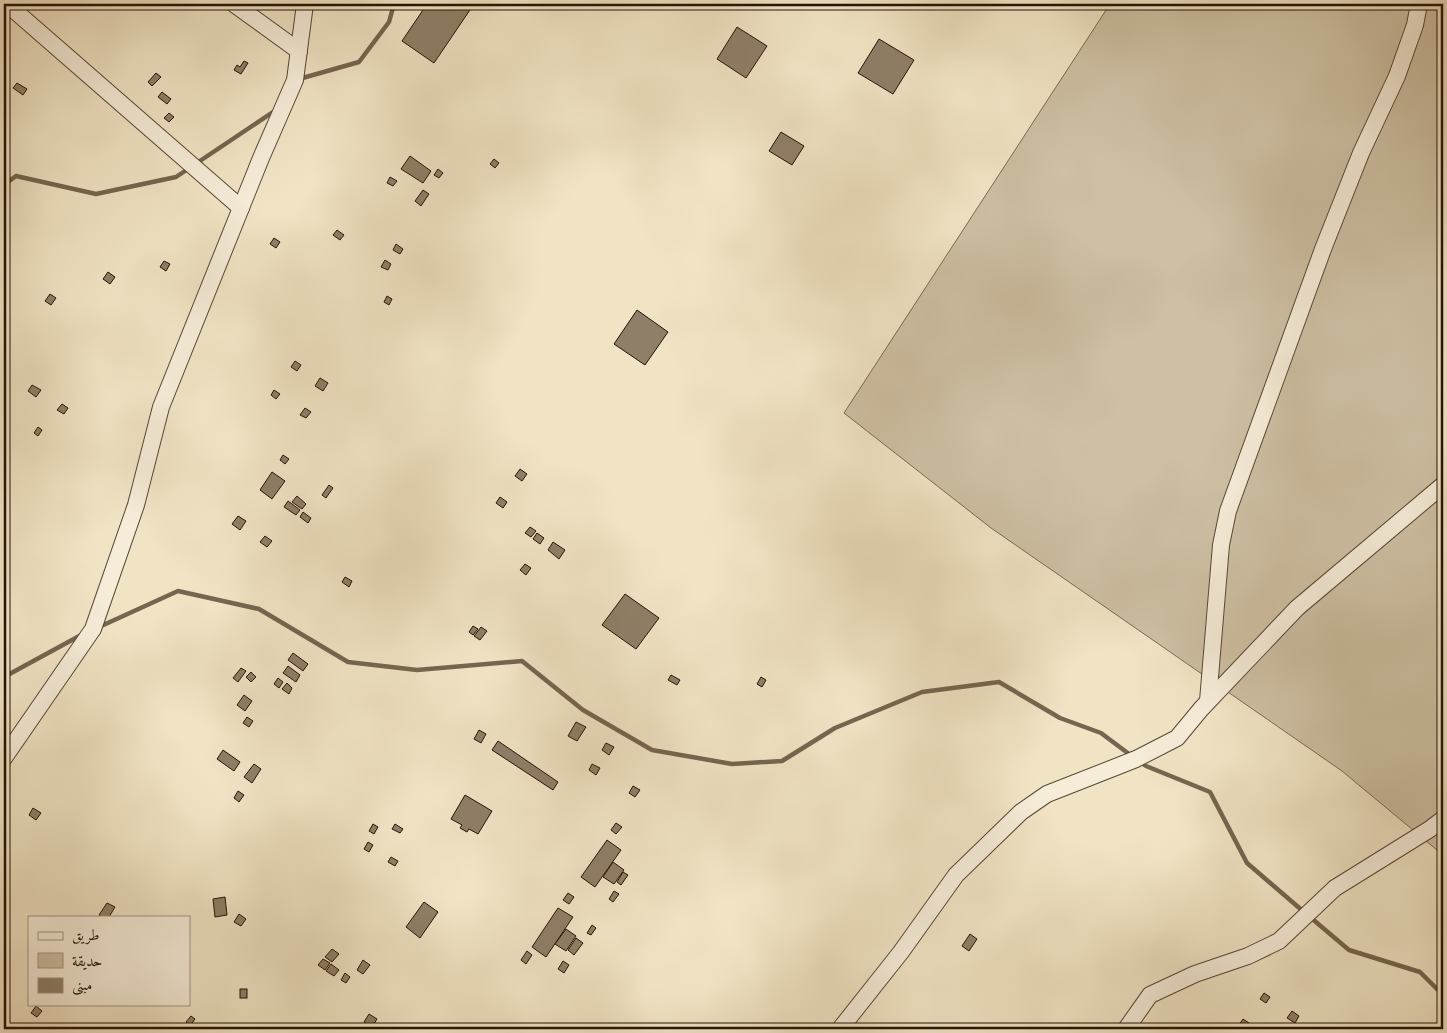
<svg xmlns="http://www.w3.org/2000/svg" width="1447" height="1033" font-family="Cardo,Amiri,serif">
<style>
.green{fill:#cec0a4;stroke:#7a6954}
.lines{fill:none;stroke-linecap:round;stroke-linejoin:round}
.stream{stroke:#766550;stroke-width:4.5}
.building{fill:#8f7f68;stroke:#251204}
.minor-casing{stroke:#584634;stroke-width:18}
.minor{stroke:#f6edd9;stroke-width:16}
</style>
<rect width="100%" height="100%" fill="#f1e4c5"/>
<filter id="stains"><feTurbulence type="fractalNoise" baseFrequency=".004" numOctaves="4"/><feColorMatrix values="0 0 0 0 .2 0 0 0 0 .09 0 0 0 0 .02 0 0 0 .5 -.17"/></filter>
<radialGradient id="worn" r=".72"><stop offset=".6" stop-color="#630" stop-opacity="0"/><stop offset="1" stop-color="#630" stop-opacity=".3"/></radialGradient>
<polygon class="green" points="1110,4 1443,4 1443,855 1342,771 991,528 844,413"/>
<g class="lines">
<g class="stream">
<polyline points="299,79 359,62 389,22 394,4"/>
<polyline points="4,185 16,176 96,194 176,177 273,112"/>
<polyline points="99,627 178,591 259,609 348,662 417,670 522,661 583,710 652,750 732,764 782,761 835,728 922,692 999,682 1060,718 1101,733 1133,757"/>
<polyline points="4,677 83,634"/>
<polyline points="1140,762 1146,766 1210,792 1247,863 1304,912"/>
<polyline points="1310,917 1349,950 1420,972 1443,995"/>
</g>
</g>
<g class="building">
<polygon points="427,4 474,4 434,63 402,41"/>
<polygon points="737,27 767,46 746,78 717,59"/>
<polygon points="879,39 914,60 893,94 858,73"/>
<polygon points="244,61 248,63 241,74 234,70 237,65 240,67"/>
<polygon points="156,73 161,77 152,86 148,82"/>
<polygon points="17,83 27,89 23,95 13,88"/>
<polygon points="162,92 171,99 167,104 158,97"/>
<polygon points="169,113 174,117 169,122 164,118"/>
<polygon points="781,132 804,146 792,165 769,151"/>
<polygon points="410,156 431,171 423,183 401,169"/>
<polygon points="494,159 499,163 495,168 490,164"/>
<polygon points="438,169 443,173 439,178 434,175"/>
<polygon points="390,177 397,181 393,186 387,183"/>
<polygon points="423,190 429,194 421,206 415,201"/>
<polygon points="337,230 344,235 340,240 333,235"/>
<polygon points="274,238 280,242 276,248 270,244"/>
<polygon points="396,244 403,249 400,254 393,250"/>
<polygon points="385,260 391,264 388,270 381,267"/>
<polygon points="164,261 170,264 166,271 160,267"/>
<polygon points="108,272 115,277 110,284 103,279"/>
<polygon points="50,294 56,298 51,305 45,301"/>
<polygon points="387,296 392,299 389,305 384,302"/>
<polygon points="637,310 668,332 645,365 614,344"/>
<polygon points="295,361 301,365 297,371 291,367"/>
<polygon points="320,378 328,383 323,391 315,386"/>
<polygon points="32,385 41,390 36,397 28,391"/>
<polygon points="274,390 280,394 276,399 271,395"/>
<polygon points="62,404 68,408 64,414 57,410"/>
<polygon points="305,408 311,412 306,418 300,415"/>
<polygon points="38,427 42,430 38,436 34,433"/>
<polygon points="283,455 289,459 285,464 280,460"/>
<polygon points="520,469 527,474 522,481 515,476"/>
<polygon points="272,472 285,481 272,499 260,490"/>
<polygon points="329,485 333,488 326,498 322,495"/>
<polygon points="297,496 306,504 302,509 292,502"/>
<polygon points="500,497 507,502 503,508 496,503"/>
<polygon points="288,501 300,510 296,515 284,507"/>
<polygon points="303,512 311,518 308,523 300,517"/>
<polygon points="238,516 246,521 240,530 232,524"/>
<polygon points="530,527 536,531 531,537 525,533"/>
<polygon points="537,533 544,538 540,544 533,539"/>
<polygon points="265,536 272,541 267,547 260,542"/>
<polygon points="553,542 565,550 559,559 548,550"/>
<polygon points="525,564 531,568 526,575 520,570"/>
<polygon points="345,577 352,581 349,587 342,582"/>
<polygon points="625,594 659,618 636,649 602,625"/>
<polygon points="473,626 478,629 473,635 469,632"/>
<polygon points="481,627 487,631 480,640 474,636"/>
<polygon points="293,653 308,664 303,671 288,660"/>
<polygon points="288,666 300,675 296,682 283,673"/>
<polygon points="241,668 246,671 238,682 233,678"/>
<polygon points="251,672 256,677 251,682 246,677"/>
<polygon points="671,675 680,680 677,685 668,680"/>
<polygon points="761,677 766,680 762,687 757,684"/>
<polygon points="278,678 283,682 279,688 274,684"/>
<polygon points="287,683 292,688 289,694 282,689"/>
<polygon points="244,695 252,701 245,711 237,705"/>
<polygon points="247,717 253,721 249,727 243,723"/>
<polygon points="576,722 586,727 577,741 568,736"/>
<polygon points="479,730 486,734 481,743 474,739"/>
<polygon points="498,741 558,782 553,790 492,750"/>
<polygon points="606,743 614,747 609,755 602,750"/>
<polygon points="223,750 240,762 234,771 217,759"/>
<polygon points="254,764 261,769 252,783 244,777"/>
<polygon points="592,764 600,768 596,775 589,770"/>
<polygon points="633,786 640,790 635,797 629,793"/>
<polygon points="238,791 244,795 239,802 234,798"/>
<polygon points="465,795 492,811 478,834 469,829 467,832 460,828 462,825 451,819"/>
<polygon points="33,808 41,813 36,820 29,815"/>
<polygon points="616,823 622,827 616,834 611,830"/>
<polygon points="373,824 378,827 374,834 369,831"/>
<polygon points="395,824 403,829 400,833 392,829"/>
<polygon points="607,840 621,850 595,887 581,877"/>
<polygon points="368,842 373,845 369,852 364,849"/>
<polygon points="391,857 398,861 395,866 388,862"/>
<polygon points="613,862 624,870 614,884 603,877"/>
<polygon points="623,872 628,875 621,885 617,882"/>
<polygon points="614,891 619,894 613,902 609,899"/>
<polygon points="568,893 574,897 569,904 563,900"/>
<polygon points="225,897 227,915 215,917 213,899"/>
<polygon points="424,902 438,912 420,938 406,927"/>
<polygon points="107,903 115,907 109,917 102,917 99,915"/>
<polygon points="558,908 573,917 546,957 532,947"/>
<polygon points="239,914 246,919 241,926 234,922"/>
<polygon points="592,925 596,928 591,935 587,933"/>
<polygon points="566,929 576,936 566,951 555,944"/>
<polygon points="970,934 977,939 969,951 962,946"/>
<polygon points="576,938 583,943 574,955 568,950"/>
<polygon points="332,949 339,954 332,962 325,957"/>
<polygon points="527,951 532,955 526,964 521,960"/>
<polygon points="323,959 330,963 325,970 318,965"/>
<polygon points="363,960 370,965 363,974 357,970"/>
<polygon points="563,961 569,965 564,973 558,969"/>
<polygon points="331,964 339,970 334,976 326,971"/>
<polygon points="345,973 350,977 346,983 341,980"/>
<rect x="240" y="989" width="7" height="9"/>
<polygon points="1264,993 1270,997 1266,1003 1260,999"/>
<polygon points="36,1006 42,1011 37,1017 31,1013"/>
<polygon points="1292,1011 1299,1016 1295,1023 1287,1018"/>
<polygon points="369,1014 377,1019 372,1027 364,1022"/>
<polygon points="191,1016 195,1019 190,1026 186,1022"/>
<polygon points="1243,1019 1249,1023 1246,1029 1239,1025"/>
</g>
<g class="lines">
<defs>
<g id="minor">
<polyline points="7,4 241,208"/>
<polyline points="234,4 299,51"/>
<polyline points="1208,701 1221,545 1228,511 1323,249 1361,153 1397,76 1415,25 1419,4"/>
<polyline points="4,758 93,629 136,505 161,407 261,158 295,80 305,4"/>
<polyline points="840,1029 901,952 956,875 1021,812 1047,794 1136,759 1177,738 1201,709 1297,608 1443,485"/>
<polyline points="1126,1029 1150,995 1195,974 1248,956 1279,941 1335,888 1430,829 1443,819"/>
</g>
</defs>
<use href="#minor" class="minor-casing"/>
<use href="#minor" class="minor"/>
</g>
<rect width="1447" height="1033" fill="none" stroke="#f1e4c5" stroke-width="20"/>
<rect x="5" y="5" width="1437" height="1023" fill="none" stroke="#251204" stroke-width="2.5"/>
<rect x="10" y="10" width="1427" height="1013" fill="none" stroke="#251204"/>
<rect x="28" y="916" width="162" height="90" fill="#f6edd9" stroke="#a29584"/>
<rect x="38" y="932" width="25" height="8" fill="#f6edd9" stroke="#a29584"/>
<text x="72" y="940" font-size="15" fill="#251204">طريق</text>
<rect x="38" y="953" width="25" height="15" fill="#cec0a4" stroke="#a29584"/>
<text x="72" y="966" font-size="15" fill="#251204">حديقة</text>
<rect x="38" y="978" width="25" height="15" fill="#8f7f68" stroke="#a29584"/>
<text x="72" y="990" font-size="15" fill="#251204">مبنى</text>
<rect width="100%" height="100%" filter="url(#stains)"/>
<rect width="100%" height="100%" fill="url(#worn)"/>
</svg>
